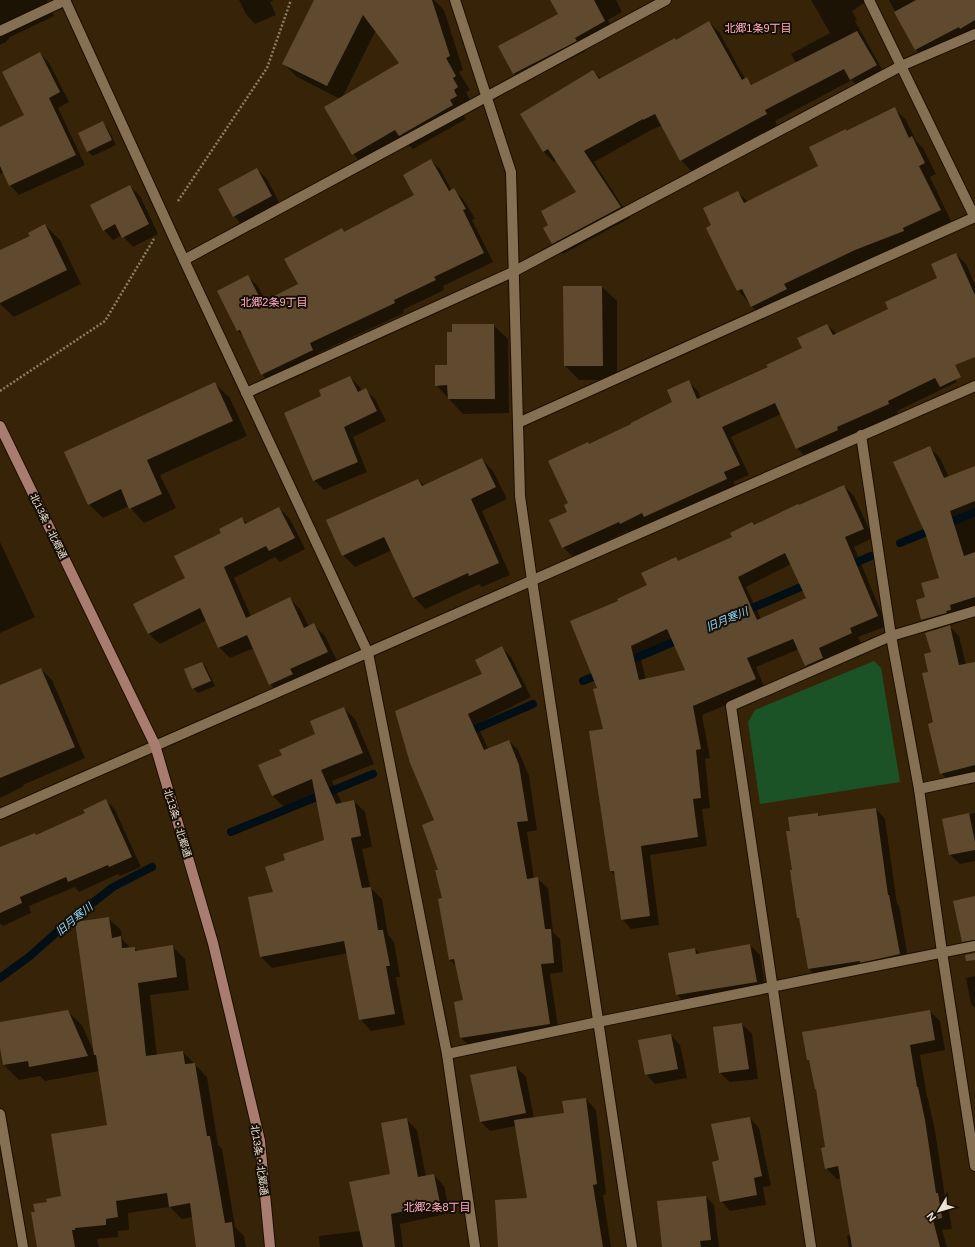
<svg xmlns="http://www.w3.org/2000/svg" width="975" height="1247" font-family="Arial,'Noto Sans JP',sans-serif">
<style>
.green{fill:#1b5326}
.shadow{fill:#0007;fill-rule:evenodd}
.lines{fill:none;stroke-linecap:round;stroke-linejoin:round}
.stream{stroke:#030f16;stroke-width:8}
.building{fill:#5f4a2f;fill-rule:evenodd}
.street-casing{stroke:#1b0d00;stroke-width:12}
.secondary-casing{stroke:#1b0d00;stroke-width:12}
.path{stroke:#8e7d68;stroke-width:2.5;stroke-dasharray:2 2;stroke-linecap:butt}
.street{stroke:#867054;stroke-width:10}
.secondary{stroke:#a87c6e;stroke-width:10}
.labels{text-anchor:middle;stroke-width:4;stroke-linejoin:round;paint-order:stroke}
.street-label{font-size:10px;fill:#ecdfd0;stroke:#170f05}
.neighbourhood-label{font-size:11px;fill:#ffadc6;stroke:#170f05}
.water-label{font-size:11px;font-style:italic;fill:#8cd7fd;stroke:#170f05}
</style>
<rect width="100%" height="100%" fill="#372408"/>
<polygon class="green" points="874,661 881,668 900,782 760,804 748,722 755,710"/>
<g class="shadow">
<polygon points="0,0 47,0 54,16 10,37 6,42 0,45"/>
<polygon points="239,0 274,0 270,2 276,15 255,24 246,14"/>
<path d="M315 0H434L444 10 463 70 459 72 470 90 466 92 471 102 463 115 466 119 413 149 408 144 367 168 353 154 340 99 297 77 283 63ZM376 30 401 63 342 98Z"/>
<polygon points="551,0 616,0 622,12 608,20 614,31 584,47 586,51 523,83 514,74 559,15"/>
<polygon points="811,0 869,0 852,11 857,20 855,21 886,76 861,90 852,80 775,121 777,125 691,171 681,160 662,125 654,129 653,129 594,162 630,218 563,254 552,244 550,225 578,192 557,160 554,162 544,152 521,115 593,71 601,79 676,41 709,22 719,32 745,79 746,78 753,85 796,63 791,54 830,33"/>
<polygon points="889,0 975,0 975,36 926,60 915,49"/>
<polygon points="40,53 49,63 69,102 58,108 85,165 19,195 10,185 4,172 0,174 0,127 25,116"/>
<polygon points="895,109 906,120 916,141 923,148 936,174 930,177 951,221 913,239 914,242 762,318 738,290 712,226 738,192 748,202 819,166 847,132"/>
<polygon points="103,122 107,127 116,145 93,156 88,152 79,134"/>
<polygon points="431,160 440,169 452,191 454,190 463,199 475,219 472,220 493,262 443,286 444,290 403,310 404,313 318,353 322,360 271,384 262,374 244,337 238,331 218,292 248,277 258,286 265,301 299,284 341,229 345,233 416,196"/>
<polygon points="257,169 267,179 281,206 243,226 234,216"/>
<polygon points="130,186 140,196 158,234 133,247 122,235 113,240 104,230"/>
<polygon points="45,225 60,240 81,284 14,317 0,304 0,251 31,236"/>
<polygon points="956,254 966,264 975,285 975,355 950,366 957,382 897,411 898,414 846,437 807,458 797,448 781,414 731,437 749,475 733,482 736,488 630,533 628,531 573,557 563,547 569,504 590,445 673,403 689,382 698,391 701,398 769,368 804,349 827,325 837,334 890,309 938,279"/>
<polygon points="564,287 602,287 617,301 617,380 579,380 565,366"/>
<polygon points="493,325 508,339 509,413 463,414 436,385 448,366"/>
<polygon points="350,377 359,386 362,391 365,389 375,399 386,421 353,437 367,472 324,490 314,480 323,397"/>
<polygon points="215,384 230,398 247,436 160,475 176,508 144,523 129,506 103,518 89,504"/>
<polygon points="929,447 940,458 949,477 975,467 975,611 960,616 962,621 949,626 959,636 966,665 975,663 975,777 951,783 941,773 929,673 934,631 922,620 926,597 940,579"/>
<polygon points="482,459 493,471 507,499 482,511 510,575 482,587 479,584 425,609 414,597 392,550 355,567 343,555 418,480 425,486"/>
<path d="M844 486 854 496 873 538 854 547 887 626 858 637 861 643 828 657 832 667 816 675 806 665 799 649 756 667 765 689 702 715 710 758 705 759 710 808 702 809 707 846 650 855 659 925 631 929 622 919 615 876 611 871 605 730 598 689 619 602 648 586 676 558 679 562 733 538 755 526ZM791 564 808 599 761 619 746 587ZM673 640 687 670 646 680 640 655Z"/>
<polygon points="279,508 290,519 305,549 280,562 275,557 234,578 251,616 289,598 300,609 309,627 314,625 325,636 338,663 281,695 270,684 254,648 230,658 219,647 207,620 160,644 149,634 187,579 222,533 241,518 248,524"/>
<polygon points="0,542 35,617 0,633"/>
<polygon points="502,648 511,657 531,697 477,724 488,749 509,741 518,750 529,776 537,830 527,832 534,879 538,879 548,888 553,932 560,939 563,972 550,974 559,1033 471,1047 461,1038 455,1003 464,1001 456,966 450,960 435,821 411,762 483,675"/>
<polygon points="202,663 206,667 215,686 198,693 193,688"/>
<polygon points="41,669 52,680 85,758 23,785 24,786 0,798 0,686"/>
<polygon points="344,708 355,719 374,764 332,781 342,804 354,801 365,812 372,847 362,849 370,887 382,899 388,935 394,942 400,977 396,977 405,1025 371,1031 360,1019 348,953 272,968 261,957 250,898 275,893 286,860 325,841 316,793 284,807 273,796 259,766 283,755 317,734"/>
<polygon points="106,800 115,810 141,867 120,876 118,874 79,892 75,887 29,906 31,913 3,926 0,923 0,857 36,836 86,814"/>
<polygon points="876,809 885,819 897,904 899,905 909,964 818,978 809,969 800,920 798,918 791,831 818,814 820,817"/>
<polygon points="975,813 975,861 960,864 950,855 943,820"/>
<polygon points="108,918 121,930 122,939 131,948 134,948 138,951 172,946 185,959 189,990 150,995 157,1056 183,1052 207,1077 218,1145 222,1149 235,1227 244,1236 246,1247 197,1247 193,1217 182,1219 170,1207 128,1213 129,1230 118,1231 118,1237 97,1239 99,1247 43,1247 36,1212 48,1203 62,1197 108,1126 99,1071 45,1081 40,1076 19,1080 4,1065 0,1042 0,1023 67,1011 82,1025 95,1055"/>
<polygon points="750,945 760,955 766,991 687,1004 677,995 695,949 700,954"/>
<polygon points="975,976 975,1008 971,1004 966,978"/>
<polygon points="929,1011 940,1021 945,1050 920,1055 927,1097 928,1099 935,1131 946,1203 948,1205 952,1229 942,1230 947,1247 849,1247 847,1236 851,1235 841,1178 837,1179 826,1168 827,1148 817,1090 816,1089 811,1062 808,1060"/>
<polygon points="742,1024 752,1034 758,1079 730,1082 720,1073"/>
<polygon points="671,1035 680,1045 687,1078 655,1084 646,1074"/>
<polygon points="516,1067 526,1077 534,1118 565,1114 586,1099 596,1110 606,1194 603,1195 611,1247 499,1247 529,1199 516,1126 490,1131 481,1122"/>
<polygon points="750,1118 759,1128 771,1186 763,1187 766,1205 730,1211 721,1201 720,1161"/>
<polygon points="407,1120 417,1130 426,1177 434,1175 444,1186 450,1213 400,1224 403,1247 320,1247 319,1236 360,1231 392,1174"/>
<polygon points="706,1197 714,1205 719,1247 669,1247"/>
</g>
<g class="lines">
<g class="stream">
<polyline points="944,525 975,512"/>
<polyline points="900,543 934,529"/>
<polyline points="846,567 871,556"/>
<polyline points="743,612 810,583"/>
<polyline points="624,663 683,638"/>
<polyline points="583,681 602,673"/>
<polyline points="466,733 533,704"/>
<polyline points="231,832 373,774"/>
<polyline points="0,978 30,956 67,923 113,887 152,867"/>
</g>
</g>
<g class="building">
<polygon points="314,0 432,0 450,56 446,58 456,76 453,78 458,87 454,90 457,96 450,100 453,105 399,136 395,130 352,155 324,107 399,63 363,15 327,86 282,64"/>
<polygon points="550,0 594,0 605,21 575,38 577,41 513,74 498,46 558,14"/>
<polygon points="916,0 975,0 975,20 960,29 959,27 915,50 894,12"/>
<polygon points="709,21 742,80 747,77 751,85 857,31 877,65 850,80 844,69 765,110 767,114 680,161 655,114 643,120 643,119 584,151 621,207 552,244 543,228 548,225 541,211 576,192 548,149 543,152 520,114 593,70 599,79 675,38 676,40"/>
<polygon points="40,52 60,92 49,98 76,155 9,186 0,166 0,127 24,115 2,72"/>
<polygon points="895,107 909,138 912,136 925,163 919,166 941,210 903,228 904,231 855,250 784,284 787,289 751,307 742,289 737,291 721,259 706,228 711,225 703,208 738,191 744,203 818,166 809,147 846,129 846,131"/>
<polygon points="103,121 112,140 87,152 78,133"/>
<polygon points="431,159 449,191 454,188 466,209 463,210 484,253 434,277 436,280 394,300 395,303 310,343 313,350 261,375 240,330 237,331 217,291 248,275 262,302 298,284 284,259 342,228 344,232 414,195 403,175"/>
<polygon points="257,168 272,196 233,217 218,189"/>
<polygon points="130,185 149,224 122,238 115,224 103,231 90,205"/>
<polygon points="45,224 67,270 0,303 0,250 30,236 28,233"/>
<polygon points="956,253 975,295 975,357 955,365 961,377 940,387 935,378 888,401 889,404 837,427 838,430 796,449 775,403 722,427 740,465 724,472 727,479 644,517 642,513 620,524 619,522 562,548 549,520 567,512 564,505 568,503 548,461 588,442 589,444 631,424 631,423 672,402 667,390 689,380 697,399 768,367 766,365 802,348 797,338 827,324 833,335 888,309 885,302 937,278 931,264"/>
<polygon points="563,286 602,286 603,366 564,366"/>
<polygon points="452,324 494,324 495,399 448,399 447,385 435,386 435,365 447,365 447,332 452,332"/>
<polygon points="350,376 358,392 366,388 377,411 344,427 358,462 313,481 284,413 321,396 319,390"/>
<polygon points="215,382 233,421 147,460 162,494 129,509 121,489 88,505 64,452"/>
<polygon points="930,446 944,478 975,466 975,501 950,511 964,556 975,552 975,597 950,605 951,610 946,611 947,613 921,620 916,600 925,597 921,583 939,578 926,535 893,462"/>
<polygon points="482,458 496,487 471,499 499,563 469,576 468,573 413,598 384,537 342,556 326,520 418,479 422,486"/>
<path d="M844 485 864 529 845 537 878 616 850 628 852 633 819 648 823 658 805 666 793 639 747 658 756 679 693 706 701 749 696 750 701 798 693 799 698 837 641 846 650 916 621 920 614 871H610L589 731 603 729 593 689 597 688 570 621 618 601 617 599 647 585 641 573 676 557 678 561 732 537 730 533 752 522 754 525 798 504 799 505ZM785 553 806 598 757 620 738 577ZM667 629 685 670 639 680 631 646Z"/>
<polygon points="279,507 295,538 269,551 266,546 224,567 246,618 290,597 304,628 314,623 328,652 290,669 293,674 269,685 247,635 218,648 200,608 148,634 133,604 185,578 174,556 221,533 219,529 242,517 245,524"/>
<polygon points="950,625 959,665 975,662 975,765 940,774 928,724 933,722 922,673 928,672 924,654 931,652 925,633"/>
<polygon points="502,646 522,687 468,714 484,750 509,740 519,765 528,821 517,822 527,879 538,877 545,929 551,929 554,963 541,964 550,1024 460,1038 454,1002 463,1000 454,959 449,960 438,899 442,898 435,870 438,870 422,825 434,820 410,763 395,711 482,674 475,660"/>
<polygon points="202,662 211,681 192,689 184,669"/>
<polygon points="41,668 75,747 0,778 0,685"/>
<polygon points="344,707 363,753 321,770 336,804 354,800 361,836 351,838 362,888 371,887 378,930 383,930 390,966 386,966 395,1014 359,1020 344,941 260,957 248,897 273,892 265,867 285,860 283,854 324,840 312,779 272,796 258,765 282,755 279,750 315,734 310,721"/>
<polygon points="106,799 132,857 109,867 108,865 68,882 66,877 20,897 22,903 0,913 0,847 35,833 36,835 85,813 83,810"/>
<polygon points="876,808 888,895 889,895 900,954 860,963 860,961 808,969 799,918 797,918 790,870 792,870 786,831 790,831 788,817 818,813 818,816"/>
<polygon points="969,813 975,842 975,850 949,855 942,819"/>
<polygon points="975,896 975,940 962,942 953,901"/>
<polygon points="109,917 112,938 121,936 122,948 135,947 135,951 173,945 177,977 138,983 146,1056 183,1051 185,1064 195,1063 207,1136 210,1136 225,1223 232,1222 235,1247 196,1247 190,1203 169,1207 167,1193 116,1201 118,1217 106,1219 106,1225 75,1228 75,1230 72,1230 75,1247 37,1247 31,1212 35,1212 33,1204 47,1202 46,1199 61,1196 51,1134 107,1125 96,1055 94,1055 75,922"/>
<polygon points="750,944 757,982 676,995 668,953 695,948 696,954"/>
<polygon points="975,953 975,960 966,961 965,955"/>
<polygon points="68,1010 88,1056 29,1067 28,1061 3,1065 0,1048 0,1022"/>
<polygon points="930,1010 935,1040 910,1045 917,1087 918,1087 925,1120 936,1193 938,1193 942,1218 933,1220 940,1247 852,1247 838,1166 825,1169 821,1148 825,1147 816,1089 815,1089 809,1060 807,1060 802,1032"/>
<polygon points="742,1023 749,1069 719,1073 713,1027"/>
<polygon points="671,1034 678,1069 645,1075 638,1040"/>
<polygon points="516,1066 526,1113 480,1122 470,1075"/>
<polygon points="586,1098 597,1184 593,1185 603,1247 498,1247 495,1200 527,1198 514,1120 564,1113 562,1101"/>
<polygon points="750,1117 762,1176 754,1178 757,1195 720,1202 712,1162 719,1160 711,1124"/>
<polygon points="407,1118 418,1177 434,1174 440,1203 391,1214 395,1247 363,1247 349,1182 390,1174 381,1123"/>
<polygon points="706,1196 711,1240 700,1241 701,1247 662,1247 657,1201"/>
</g>
<g class="lines">
<defs>
<g id="street">
<polyline points="65,0 184,260 368,653 447,1054 475,1247"/>
<polyline points="455,0 511,172 520,496 532,580 632,1247"/>
<polyline points="869,0 975,218"/>
<polyline points="0,31 66,0"/>
<polyline points="184,260 666,0"/>
<polyline points="246,393 513,272 901,66 975,34"/>
<polyline points="518,423 975,217"/>
<polyline points="861,435 891,636 919,789 942,952 975,1166"/>
<polyline points="919,789 975,777"/>
<polyline points="0,814 975,386"/>
<polyline points="447,1054 598,1022 975,946"/>
<polyline points="0,1114 23,1247"/>
<polyline points="811,1247 731,706 891,636 975,611"/>
</g>
<polyline id="secondary" points="0,426 155,745 213,943 260,1141 270,1247"/>
</defs>
<use href="#street" class="street-casing"/>
<use href="#secondary" class="secondary-casing"/>
<g class="path">
<polyline points="178,201 267,68 291,0"/>
<polyline points="0,391 105,321 154,239"/>
</g>
<use href="#street" class="street"/>
<use href="#secondary" class="secondary"/>
</g>
<g class="labels">
<g class="street-label">
<text transform="translate(49 526) rotate(64)" y="4">北13条・北郷通</text>
<text transform="translate(178 823) rotate(73)" y="4">北13条・北郷通</text>
<text transform="translate(260 1160) rotate(82)" y="4">北13条・北郷通</text>
</g>
<g class="neighbourhood-label">
<text x="758" y="32">北郷1条9丁目</text>
<text x="274" y="306">北郷2条9丁目</text>
<text x="437" y="1211">北郷2条8丁目</text>
</g>
<g class="water-label">
<text transform="translate(727 619) rotate(-23)" y="4">旧月寒川</text>
<text transform="translate(74 919) rotate(-39)" y="4">旧月寒川</text>
</g>
</g>
<g transform="translate(939 1211) rotate(232)" stroke="#170f05" stroke-width="3" paint-order="stroke">
<path d="M0-3L7 15L0 10L-7 15Z" fill="#ecdfd0"/>
<text y="-6" font-size="11" font-weight="bold" text-anchor="middle" fill="#ecdfd0">N</text>
</g>
</svg>
